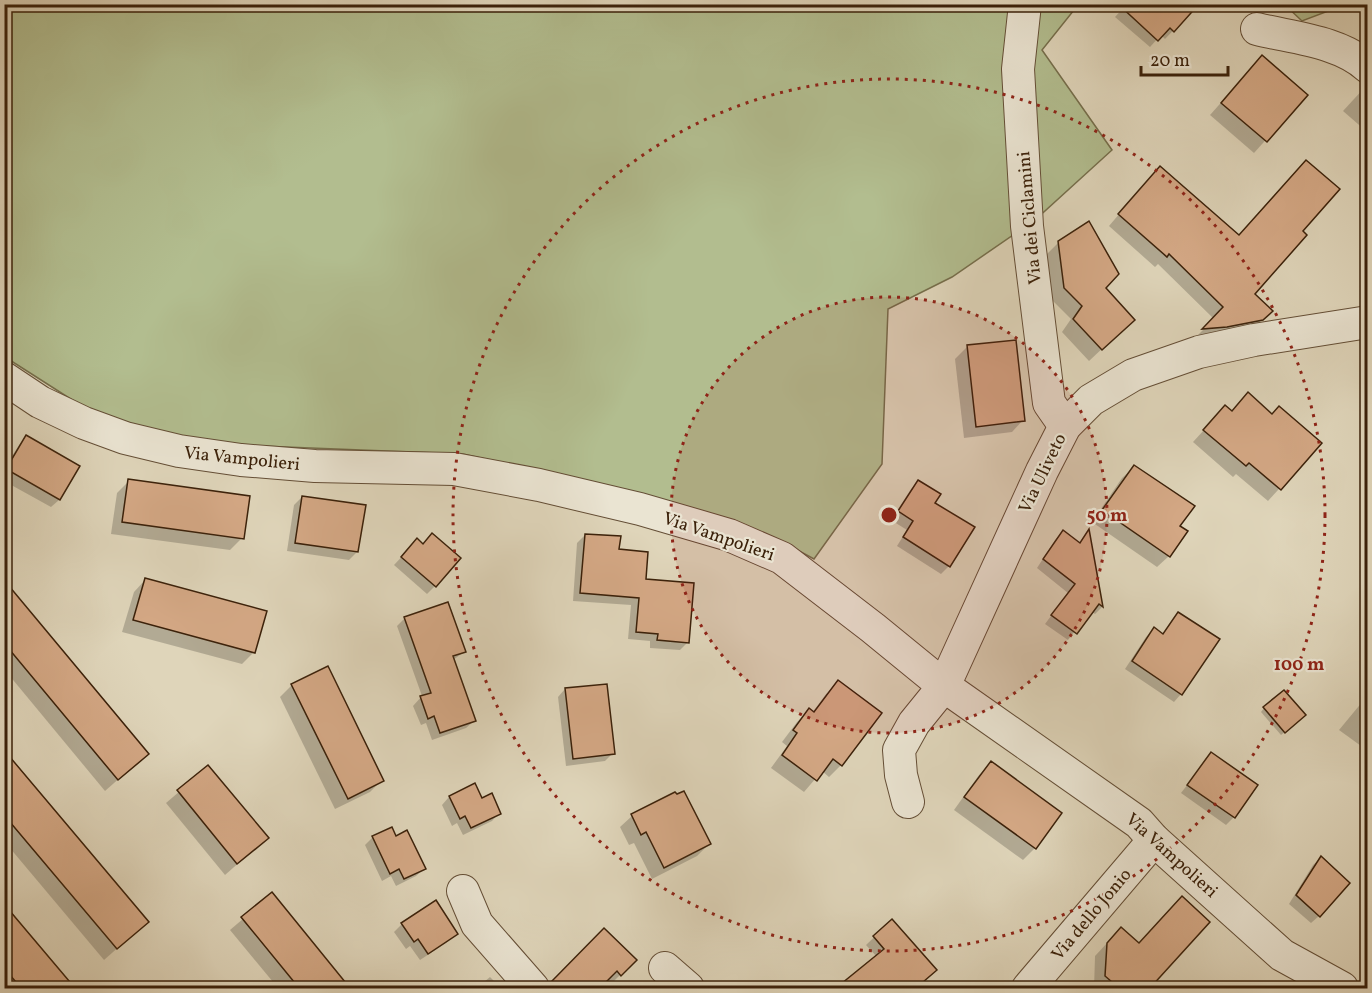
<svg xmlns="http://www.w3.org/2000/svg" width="1372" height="993" font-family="Vollkorn,serif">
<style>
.green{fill:#b2bd8f;stroke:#766f4c;stroke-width:1.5}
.shadow{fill:#0003}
.building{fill:#d4a885;stroke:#3b210a;stroke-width:1.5}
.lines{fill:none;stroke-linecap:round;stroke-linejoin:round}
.minor-casing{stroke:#644e36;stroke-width:34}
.minor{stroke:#eae4d2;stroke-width:32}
.ring{fill:none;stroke:#8f2418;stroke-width:3;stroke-dasharray:3 6}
.labels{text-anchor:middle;stroke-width:4.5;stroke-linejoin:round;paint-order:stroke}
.street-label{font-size:18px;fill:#3b210a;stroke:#eae4d2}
.centre{fill:#8f2418;stroke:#eae4d2;stroke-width:3}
.ring-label{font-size:18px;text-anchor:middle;font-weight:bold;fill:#8f2418;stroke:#eae4d2;stroke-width:4.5;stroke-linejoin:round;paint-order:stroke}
</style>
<rect width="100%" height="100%" fill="#dfd5ba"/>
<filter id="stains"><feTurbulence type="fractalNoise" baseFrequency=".00333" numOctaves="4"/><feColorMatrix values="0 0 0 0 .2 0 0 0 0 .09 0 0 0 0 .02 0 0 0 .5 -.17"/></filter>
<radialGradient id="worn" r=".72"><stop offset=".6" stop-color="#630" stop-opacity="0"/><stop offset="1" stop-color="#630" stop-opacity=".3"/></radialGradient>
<g class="green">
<polygon points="4,5 1018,5 1019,231 952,277 888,309 882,464 814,559 775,538 725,518 639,493 463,454 235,445 195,440 150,430 104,415 77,403 5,357"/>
<polygon points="1032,5 1078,5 1042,50 1112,150 1035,220"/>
<polygon points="1285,5 1344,5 1302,21"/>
</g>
<g class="shadow">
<polygon points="1127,4 1191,12 1165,39 1161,35 1150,47 1115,17"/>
<polygon points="1251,69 1306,95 1254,153 1210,115"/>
<polygon points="1366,86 1368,129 1366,131 1343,111"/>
<polygon points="1149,179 1239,236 1301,231 1253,294 1270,311 1251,331 1194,339 1214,319 1158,264 1155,267 1109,226"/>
<polygon points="1059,242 1103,288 1121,331 1089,361 1062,332 1071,319 1052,300 1047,254"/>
<polygon points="967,347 1023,420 1012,432 964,438 955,359"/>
<polygon points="1248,394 1271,415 1320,444 1268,501 1236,474 1233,477 1193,442 1225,407 1231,412"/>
<polygon points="26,437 78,466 59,500 51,507 4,481 4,469 19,445"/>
<polygon points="1134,467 1178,526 1169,556 1157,567 1092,522 1122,478"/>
<polygon points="129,481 242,538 230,550 111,534 117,493"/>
<polygon points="919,482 933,503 949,566 941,574 897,546 907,530 891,520 911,489"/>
<polygon points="302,497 357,552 349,560 287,551 294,505"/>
<polygon points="1063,532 1078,544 1088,532 1102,607 1095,614 1091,611 1068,640 1045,624 1068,593 1037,568 1055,540"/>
<polygon points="585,535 618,551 644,580 688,642 680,650 650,648 650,641 628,639 631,605 573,601 577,543"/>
<polygon points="410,548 435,586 427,594 394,565"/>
<polygon points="145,580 254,652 242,664 122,632 134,592"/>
<polygon points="4,582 147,754 105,791 4,669"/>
<polygon points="1179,614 1181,694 1174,702 1125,669 1146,637 1154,629 1162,635"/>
<polygon points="405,618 464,652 453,660 474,721 466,728 432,740 426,723 421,725 413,706 422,696 397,626"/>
<polygon points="838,682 841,765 829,777 822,771 804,792 771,768 787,746 782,742 797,722 809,710 812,713 826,694"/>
<polygon points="292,685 382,780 370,792 335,809 280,697"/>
<polygon points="565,689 613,753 605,761 566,766 558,697"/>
<polygon points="1368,695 1368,751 1339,730"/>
<polygon points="1264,708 1301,719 1281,735 1261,712"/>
<polygon points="4,754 147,922 104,960 4,841"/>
<polygon points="1211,754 1234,817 1226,825 1181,793"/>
<polygon points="991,763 1060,813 1035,848 1023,860 954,810 979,775"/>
<polygon points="208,767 267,838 225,875 166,803"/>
<polygon points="449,797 481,800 499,813 492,821 463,835 457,823 452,826 442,805"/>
<polygon points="632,816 709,844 697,856 652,879 634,843 629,845 620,827"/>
<polygon points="373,837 396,838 424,869 416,876 396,886 391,876 382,881 365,845"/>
<polygon points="1321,858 1319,916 1311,923 1289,904 1313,865"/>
<polygon points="272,894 348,988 278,988 230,930"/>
<polygon points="4,906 71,986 68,988 4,988"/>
<polygon points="891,921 921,988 846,988 847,982 877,957 866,945"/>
<polygon points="402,924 454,935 446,943 420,960 410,946 406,949 394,932"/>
<polygon points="596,938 635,960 611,984 616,988 547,988"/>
<polygon points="1109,941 1152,984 1148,988 1094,988 1095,956"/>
<polygon points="490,977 501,988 477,988"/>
</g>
<g class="building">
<polygon points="1118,4 1199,4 1174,32 1170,28 1158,41"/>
<polygon points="1262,55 1308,95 1267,142 1221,103"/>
<polygon points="1306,160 1340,189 1303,231 1307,235 1255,294 1273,311 1263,320 1227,327 1202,329 1223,307 1169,254 1167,257 1118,214 1160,166 1239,235"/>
<polygon points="1089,221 1119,274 1106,288 1135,320 1102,350 1073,319 1082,306 1064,288 1058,241"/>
<polygon points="1016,340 1025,421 976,427 967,345"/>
<polygon points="1248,392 1272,414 1279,406 1322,443 1281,490 1249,463 1246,466 1203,430 1225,405 1232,411"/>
<polygon points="26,435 80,466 60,500 6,469"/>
<polygon points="1134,465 1195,506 1180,526 1188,531 1170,557 1102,510"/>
<polygon points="128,479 250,496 244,539 122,522"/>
<polygon points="918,480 941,494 935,503 975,527 950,567 903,537 913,521 898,511"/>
<polygon points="302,496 366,505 358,552 295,543"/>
<polygon points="1089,529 1103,607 1099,604 1077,634 1051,615 1075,584 1043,559 1063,530 1080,543"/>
<polygon points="432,533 461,558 436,587 401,557 417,538 423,544"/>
<polygon points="585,534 621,536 619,549 648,552 646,579 694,583 689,643 657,640 658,634 636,632 639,598 580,593"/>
<polygon points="145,578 267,611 255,653 133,620"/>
<polygon points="4,580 149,754 118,780 4,643"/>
<polygon points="448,602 466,652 453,656 476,721 440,733 434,716 428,719 420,696 431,693 404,617"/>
<polygon points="1178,612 1220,639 1182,695 1132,661 1154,627 1163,634"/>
<polygon points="328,666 384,781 348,799 291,684"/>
<polygon points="838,680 882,713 842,766 833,759 817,781 782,755 797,733 793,730 809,708 814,712"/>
<polygon points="607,684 615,754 573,759 565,688"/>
<polygon points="1284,690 1306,715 1285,733 1263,707"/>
<polygon points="4,750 149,922 117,949 4,815"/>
<polygon points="1211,752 1258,785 1235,818 1187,785"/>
<polygon points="991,761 1062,813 1036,849 964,797"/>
<polygon points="208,765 269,838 237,864 177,790"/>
<polygon points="475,783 482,798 492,793 501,814 471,828 465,816 460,819 449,796"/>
<polygon points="684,791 711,844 664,868 646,832 641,835 631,814 675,792 677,794"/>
<polygon points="392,827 396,836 407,830 426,869 404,879 399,869 390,874 372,836"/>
<polygon points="1321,856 1350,883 1320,917 1296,895"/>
<polygon points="272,892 350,988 299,988 241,917"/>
<polygon points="1182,896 1210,922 1150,988 1119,988 1105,976 1107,943 1121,927 1139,943"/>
<polygon points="436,900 458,934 428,954 418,939 414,942 401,923"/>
<polygon points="4,904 75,988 21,988 4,968"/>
<polygon points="892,919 937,970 916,988 836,988 884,949 873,936"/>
<polygon points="604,928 637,960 621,976 617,971 600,988 550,988 550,983"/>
</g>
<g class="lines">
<defs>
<g id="minor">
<polyline points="1025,4 1018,69 1027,226 1049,403 1065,426"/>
<path d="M1257 29C1293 38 1339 41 1368 67"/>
<polyline points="4,378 40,402 84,423 125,438 179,451 241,460 315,466 454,469 539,485 640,509 729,535 782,558 873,628 944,686 1139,823 1154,840 1282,955 1342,988"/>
<polyline points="908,802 901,775 899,750 914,723 944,686 1042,471 1065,426 1091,400 1133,375 1199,352 1254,340 1368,322"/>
<polyline points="463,891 477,924 533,988"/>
<polyline points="665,968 688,988"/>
<polyline points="1028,988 1154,840"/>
</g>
</defs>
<use href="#minor" class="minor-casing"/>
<use href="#minor" class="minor"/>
</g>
<circle cx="889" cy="515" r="218" fill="#8f2418" fill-opacity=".12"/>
<g class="ring">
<circle cx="889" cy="515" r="218"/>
<circle cx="889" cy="515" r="436"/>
</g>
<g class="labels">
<g class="street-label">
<text transform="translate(1029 218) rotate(-95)" y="6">Via dei Ciclamini</text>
<text transform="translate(242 458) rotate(6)" y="6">Via Vampolieri</text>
<text transform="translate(1042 473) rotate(-64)" y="6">Via Uliveto</text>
<text transform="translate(719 536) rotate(19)" y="6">Via Vampolieri</text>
<text transform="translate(1172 855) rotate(42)" y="6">Via Vampolieri</text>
<text transform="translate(1091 914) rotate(-50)" y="6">Via dello Jonio</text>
</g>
</g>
<circle cx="889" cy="515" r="9" class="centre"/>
<g class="ring-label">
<text x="1107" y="521">50 m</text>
<text x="1299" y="670">100 m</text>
</g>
<rect width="1372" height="993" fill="none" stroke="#dfd5ba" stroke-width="24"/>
<rect x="6" y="6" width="1360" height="981" fill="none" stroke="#3b210a" stroke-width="3"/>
<rect x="12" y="12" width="1348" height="969" fill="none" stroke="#3b210a" stroke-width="1.5"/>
<path d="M1141 66v9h87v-9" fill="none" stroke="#3b210a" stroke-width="3"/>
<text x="1150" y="66" font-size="18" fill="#3b210a" stroke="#eae4d2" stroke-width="4.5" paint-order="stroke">20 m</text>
<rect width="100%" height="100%" filter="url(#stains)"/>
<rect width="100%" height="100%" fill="url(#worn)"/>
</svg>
